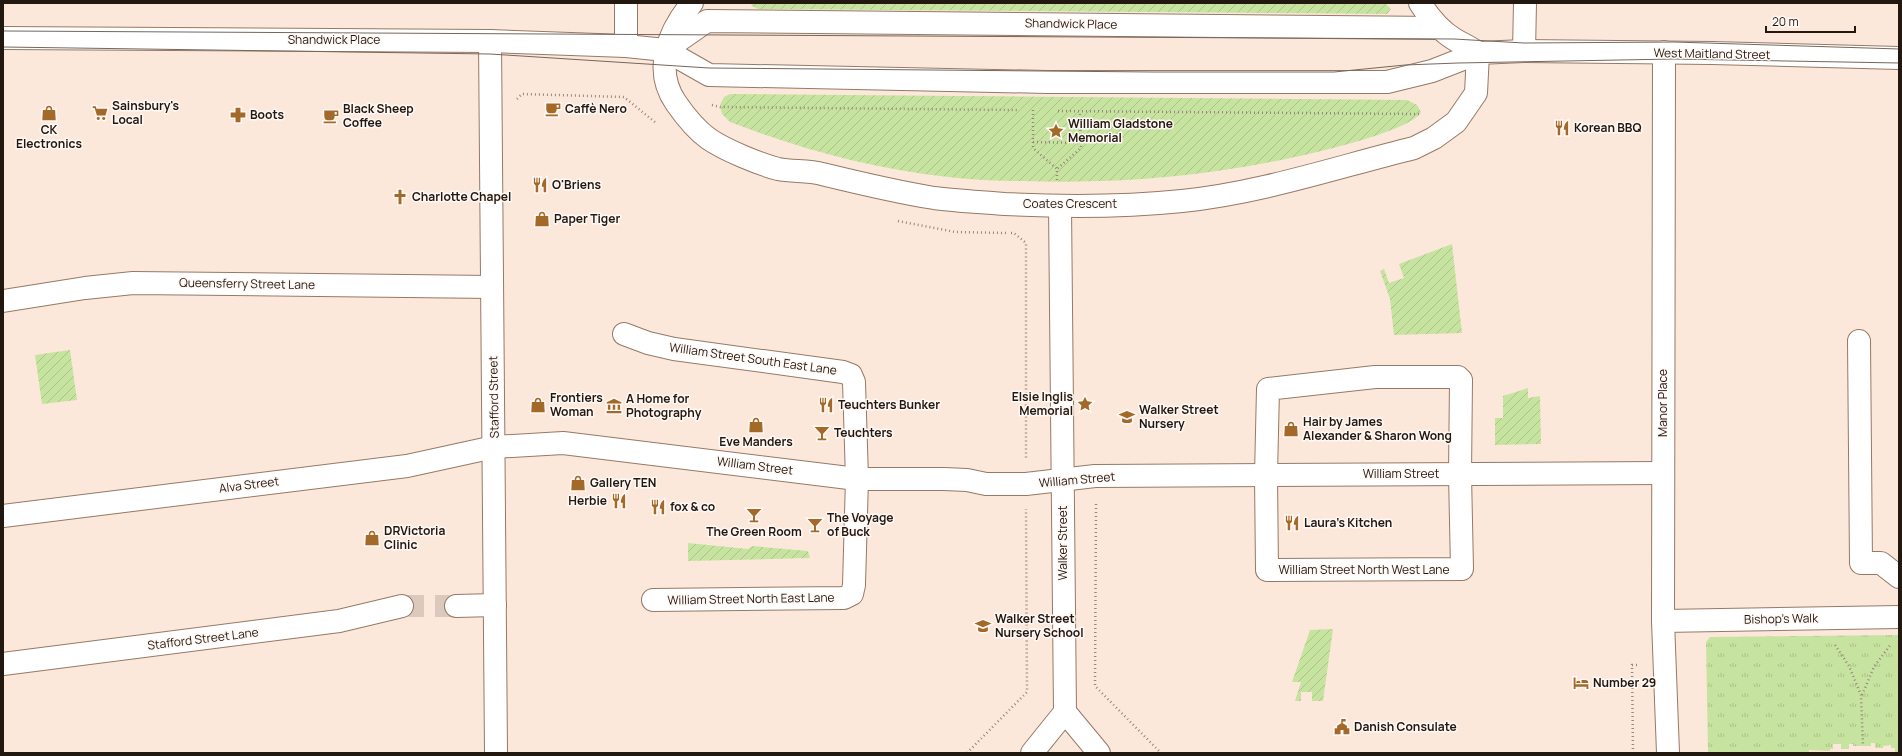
<svg xmlns="http://www.w3.org/2000/svg" width="1902" height="756" font-family="Manrope,sans-serif">
<style>
.grass{fill:url(#grass-tufts)}
.garden{fill:url(#garden-furrows)}
.lines{fill:none;stroke-linecap:round;stroke-linejoin:round}
.minor-tunnel{stroke:#dbc9bd;stroke-width:22;stroke-dasharray:22 11;stroke-linecap:butt}
.minor-casing{stroke:#967966;stroke-width:24}
.path{stroke:#96867c;stroke-width:2.5;stroke-dasharray:1 3;stroke-linecap:butt}
.minor{stroke:#fff;stroke-width:22}
.tram{stroke:#75675d;stroke-width:1}
.labels{text-anchor:middle;stroke-width:3;stroke-linejoin:round;paint-order:stroke}
.street-label{font-size:12px;fill:#231810;stroke:#fff8f4}
.poi-label{font-size:12px;font-weight:bold;fill:#231810;stroke:#fff8f4;text-anchor:start}
</style>
<defs>
<pattern id="grass-tufts" width="24" height="20" patternUnits="userSpaceOnUse"><rect width="24" height="20" fill="#c7e3a0"/><path d="M3 7l-1-3M5 7V3M7 7l1-3M15 17l-1-3M17 17v-4M19 17l1-3" fill="none" stroke="#abc289"/></pattern>
<pattern id="garden-furrows" width="10" height="10" patternUnits="userSpaceOnUse"><rect width="10" height="10" fill="#c7e3a0"/><path d="M-1 1l2-2M0 10L10 0M9 11l2-2" fill="none" stroke="#abc289"/></pattern>
</defs>
<rect width="100%" height="100%" fill="#fce8db"/>
<polygon class="grass" points="1899,635 1899,752 1895,752 1895,748 1891,748 1891,745 1883,746 1883,748 1875,748 1875,743 1871,743 1871,746 1853,746 1853,744 1849,744 1849,749 1841,749 1841,744 1833,744 1833,749 1830,749 1830,751 1809,750 1809,753 1708,753 1706,642 1710,637"/>
<g class="garden">
<polygon points="751,3 1385,3 1391,9 1387,14 758,9 752,6"/>
<path d="M730 94 1407 100 1417 105 1421 112C1415 126 1353 143 1337 147 1234 174 1129 185 1022 181 998 181 972 180 948 177 873 169 800 149 730 122L722 114 720 105 724 97Z"/>
<polygon points="1452,244 1462,333 1394,335 1390,299 1380,271 1384,269 1389,283 1404,278 1399,264"/>
<polygon points="70,350 77,400 42,404 35,355"/>
<polygon points="1528,388 1528,398 1540,396 1541,444 1495,445 1495,418 1503,418 1503,396"/>
<polygon points="688,543 748,549 752,546 808,551 810,558 688,561"/>
<polygon points="1333,629 1323,701 1312,701 1312,692 1301,692 1301,701 1295,701 1301,682 1292,682 1310,630"/>
</g>
<g class="lines">
<polyline class="minor-tunnel" points="402,606 456,606"/>
<defs>
<g id="minor">
<path d="M692 3C668 32 653 70 676 103 685 116 696 130 709 139 725 150 759 164 778 169 792 172 808 170 822 174 859 183 896 192 934 198 957 201 981 202 1005 204 1064 207 1123 207 1182 201 1261 193 1337 167 1414 148L1434 138 1456 122 1476 93 1478 53"/>
<path d="M1420 3C1429 17 1439 30 1454 39 1462 44 1470 47 1478 53"/>
<polyline points="3,38 490,41 626,46 665,50 709,75 1047,82 1387,82 1432,71 1478,53 1524,51 1712,53 1899,58"/>
<polyline points="490,41 496,753"/>
<polyline points="626,46 626,3"/>
<polyline points="668,48 707,21 1439,28"/>
<polyline points="1524,51 1525,3"/>
<polyline points="1664,52 1663,621 1668,753"/>
<polyline points="1060,206 1065,712"/>
<polyline points="3,301 85,288 133,283 492,287"/>
<polyline points="624,334 648,343 674,349 843,372 851,375 854,382 857,479 854,585 852,594 844,598 653,600"/>
<polyline points="1859,341 1861,563 1881,563 1899,577"/>
<polygon points="1375,377 1458,377 1461,380 1460,474 1462,569 1267,570 1266,475 1268,389"/>
<polyline points="3,516 407,466 494,447 563,443 857,479 944,479 967,480 986,484 1026,484 1095,476 1663,473"/>
<polyline points="456,606 495,605"/>
<polyline points="1663,621 1899,617"/>
<polyline points="3,664 339,621 402,606"/>
<polyline points="1032,753 1065,712 1099,753"/>
</g>
</defs>
<use href="#minor" class="minor-casing"/>
<g class="path">
<polyline points="517,99 522,94 624,97 656,123"/>
<polyline points="712,105 720,107 1017,110"/>
<polyline points="1033,110 1033,148 1057,169"/>
<polyline points="1058,111 1419,114"/>
<polyline points="1033,142 1080,143"/>
<polyline points="1057,180 1057,169 1081,148 1080,111"/>
<polyline points="898,221 955,232 1006,233"/>
<polyline points="1011,233 1014,233 1026,243 1026,458"/>
<polyline points="1096,504 1095,686 1161,753"/>
<polyline points="1835,645 1849,666 1861,695 1863,746"/>
<polyline points="1862,695 1874,667 1891,644"/>
<polyline points="967,753 1027,692 1026,509"/>
<polyline points="1633,753 1632,665 1638,665"/>
</g>
<use href="#minor" class="minor"/>
<g class="tram">
<polyline points="3,31 1454,39 1524,43 1674,42 1899,49"/>
<polyline points="3,47 490,54 709,68 1153,72 1334,72 1405,65 1458,63 1674,59 1899,63"/>
</g>
</g>
<defs>
<symbol id="cafe-bare" viewBox="-9 -9 18 18"><path d="M-5.5-4.5H6V0H3Q3 3.5 0 3.5H-2.5Q-5.5 3.5-5.5 0ZM3-3.2v2h1.7v-2ZM-6 4.5H4V6H-6Z" fill="#a26928" stroke="#fff8f4" stroke-width="2.5" paint-order="stroke"/></symbol>
<symbol id="shop-bare" viewBox="-9 -9 18 18"><path d="M-5-2.5h2.3a2.7 3.5 0 0 1 5.4 0H5L5.5 6h-11ZM-1.5-2.5h3a1.5 2.3 0 0 0-3 0Z" fill="#a26928" stroke="#fff8f4" stroke-width="2.5" paint-order="stroke"/></symbol>
<symbol id="supermarket-bare" viewBox="-9 -9 18 18"><path d="M-6-5.5h2.5l.6 2H6L4.5 2H-2.5L-4.4-4H-6ZM-1.5 3.2a1.3 1.3 0 1 0 .1 0ZM3 3.2a1.3 1.3 0 1 0 .1 0Z" fill="#a26928" stroke="#fff8f4" stroke-width="2.5" paint-order="stroke"/></symbol>
<symbol id="pharmacy-bare" viewBox="-9 -9 18 18"><path d="M-2-6h4v4h4v4h-4v4h-4v-4h-4v-4h4Z" fill="#a26928" stroke="#fff8f4" stroke-width="2.5" paint-order="stroke"/></symbol>
<symbol id="restaurant-bare" viewBox="-9 -9 18 18"><path d="M-5-6h1v4h1v-4h1v4h1v-4h1v5L-1.5 .5V6h-2V.5L-5-1ZM5-6V6H3V1.5H1.5Q1.5-4 5-6Z" fill="#a26928" stroke="#fff8f4" stroke-width="2.5" paint-order="stroke"/></symbol>
<symbol id="sight-bare" viewBox="-9 -9 18 18"><path d="M0-6L1.8-2.2L6-1.7L2.9 1.2L3.7 5.4L0 3.3L-3.7 5.4L-2.9 1.2L-6-1.7L-1.8-2.2Z" fill="#a26928" stroke="#fff8f4" stroke-width="2.5" paint-order="stroke"/></symbol>
<symbol id="church-bare" viewBox="-9 -9 18 18"><path d="M-1.2-6h2.4v3.5h3.3v2.4h-3.3V6h-2.4V-.1h-3.3v-2.4h3.3Z" fill="#a26928" stroke="#fff8f4" stroke-width="2.5" paint-order="stroke"/></symbol>
<symbol id="museum-bare" viewBox="-9 -9 18 18"><path d="M0-6L6-3V-2H-6V-3ZM-5-1h2V3h-2ZM-1-1h2V3h-2ZM3-1h2V3H3ZM-6 4H6V6H-6Z" fill="#a26928" stroke="#fff8f4" stroke-width="2.5" paint-order="stroke"/></symbol>
<symbol id="school-bare" viewBox="-9 -9 18 18"><path d="M0-5L7-2L0 1L-7-2ZM-4 1L0 2.5L4 1V4Q0 6-4 4Z" fill="#a26928" stroke="#fff8f4" stroke-width="2.5" paint-order="stroke"/></symbol>
<symbol id="bar-bare" viewBox="-9 -9 18 18"><path d="M-6-5H6L.8 .8V4.5H3.5V6h-7V4.5H-.8V.8Z" fill="#a26928" stroke="#fff8f4" stroke-width="2.5" paint-order="stroke"/></symbol>
<symbol id="hotel-bare" viewBox="-9 -9 18 18"><path d="M-6-4.5h1.5V1H6V5H4.5V3h-9V5H-6ZM-4 0a1.8 1.8 0 1 1 3.6 0ZM.5 0V-2.5h3Q6-2.5 6 0Z" fill="#a26928" stroke="#fff8f4" stroke-width="2.5" paint-order="stroke"/></symbol>
<symbol id="civic-bare" viewBox="-9 -9 18 18"><path d="M-.6-6.5H3V-4.5H.6V-3L4-1V1h2V6H-6V1h2V-1L-.6-3ZM-1.2 2.5V6h2.4V2.5Z" fill="#a26928" stroke="#fff8f4" stroke-width="2.5" paint-order="stroke"/></symbol>
</defs>
<g fill-rule="evenodd">
<use href="#cafe-bare" x="542" y="98" width="22" height="22"/>
<use href="#shop-bare" x="38" y="102" width="22" height="22"/>
<use href="#supermarket-bare" x="89" y="102" width="22" height="22"/>
<use href="#pharmacy-bare" x="227" y="104" width="22" height="22"/>
<use href="#cafe-bare" x="320" y="105" width="22" height="22"/>
<use href="#restaurant-bare" x="1551" y="117" width="22" height="22"/>
<use href="#sight-bare" x="1045" y="120" width="22" height="22"/>
<use href="#restaurant-bare" x="529" y="174" width="22" height="22"/>
<use href="#church-bare" x="389" y="186" width="22" height="22"/>
<use href="#shop-bare" x="531" y="208" width="22" height="22"/>
<use href="#sight-bare" x="1074" y="393" width="22" height="22"/>
<use href="#shop-bare" x="527" y="394" width="22" height="22"/>
<use href="#restaurant-bare" x="815" y="394" width="22" height="22"/>
<use href="#museum-bare" x="603" y="395" width="22" height="22"/>
<use href="#school-bare" x="1116" y="406" width="22" height="22"/>
<use href="#shop-bare" x="745" y="414" width="22" height="22"/>
<use href="#shop-bare" x="1280" y="418" width="22" height="22"/>
<use href="#bar-bare" x="811" y="422" width="22" height="22"/>
<use href="#shop-bare" x="567" y="472" width="22" height="22"/>
<use href="#restaurant-bare" x="608" y="490" width="22" height="22"/>
<use href="#restaurant-bare" x="647" y="496" width="22" height="22"/>
<use href="#bar-bare" x="743" y="504" width="22" height="22"/>
<use href="#restaurant-bare" x="1281" y="512" width="22" height="22"/>
<use href="#bar-bare" x="804" y="514" width="22" height="22"/>
<use href="#shop-bare" x="361" y="527" width="22" height="22"/>
<use href="#school-bare" x="972" y="615" width="22" height="22"/>
<use href="#hotel-bare" x="1570" y="672" width="22" height="22"/>
<use href="#civic-bare" x="1331" y="716" width="22" height="22"/>
</g>
<g class="labels">
<g class="street-label">
<text transform="translate(1071 24) rotate(1)" y="4">Shandwick Place</text>
<text x="334" y="44">Shandwick Place</text>
<text transform="translate(1712 54) rotate(1)" y="4">West Maitland Street</text>
<text x="1070" y="208">Coates Crescent</text>
<text transform="translate(247 284) rotate(1)" y="4">Queensferry Street Lane</text>
<text transform="translate(753 359) rotate(8)" y="4">William Street South East Lane</text>
<text transform="translate(494 397) rotate(-91)" y="4">Stafford Street</text>
<text transform="translate(1663 403) rotate(-90)" y="4">Manor Place</text>
<text transform="translate(755 466) rotate(7)" y="4">William Street</text>
<text x="1401" y="478">William Street</text>
<text transform="translate(1077 480) rotate(-5)" y="4">William Street</text>
<text transform="translate(249 485) rotate(-7)" y="4">Alva Street</text>
<text transform="translate(1063 543) rotate(-90)" y="4">Walker Street</text>
<text x="1364" y="574">William Street North West Lane</text>
<text transform="translate(751 599) rotate(-1)" y="4">William Street North East Lane</text>
<text transform="translate(1781 619) rotate(-1)" y="4">Bishop's Walk</text>
<text transform="translate(203 639) rotate(-7)" y="4">Stafford Street Lane</text>
</g>
<g class="poi-label">
<text x="112" y="110">Sainsbury's<tspan x="112" dy="14">Local</tspan></text>
<text x="343" y="113">Black Sheep<tspan x="343" dy="14">Coffee</tspan></text>
<text x="565" y="113">Caffè Nero</text>
<text x="250" y="119">Boots</text>
<text x="1068" y="128">William Gladstone<tspan x="1068" dy="14">Memorial</tspan></text>
<text x="1574" y="132">Korean BBQ</text>
<text x="49" y="134" text-anchor="middle">CK<tspan x="49" dy="14">Electronics</tspan></text>
<text x="552" y="189">O'Briens</text>
<text x="412" y="201">Charlotte Chapel</text>
<text x="554" y="223">Paper Tiger</text>
<text x="1073" y="401" text-anchor="end">Elsie Inglis<tspan x="1073" dy="14">Memorial</tspan></text>
<text x="550" y="402">Frontiers<tspan x="550" dy="14">Woman</tspan></text>
<text x="626" y="403">A Home for<tspan x="626" dy="14">Photography</tspan></text>
<text x="838" y="409">Teuchters Bunker</text>
<text x="1139" y="414">Walker Street<tspan x="1139" dy="14">Nursery</tspan></text>
<text x="1303" y="426">Hair by James<tspan x="1303" dy="14">Alexander &amp; Sharon Wong</tspan></text>
<text x="834" y="437">Teuchters</text>
<text x="756" y="446" text-anchor="middle">Eve Manders</text>
<text x="590" y="487">Gallery TEN</text>
<text x="607" y="505" text-anchor="end">Herbie</text>
<text x="670" y="511">fox &amp; co</text>
<text x="827" y="522">The Voyage<tspan x="827" dy="14">of Buck</tspan></text>
<text x="1304" y="527">Laura's Kitchen</text>
<text x="384" y="535">DRVictoria<tspan x="384" dy="14">Clinic</tspan></text>
<text x="754" y="536" text-anchor="middle">The Green Room</text>
<text x="995" y="623">Walker Street<tspan x="995" dy="14">Nursery School</tspan></text>
<text x="1593" y="687">Number 29</text>
<text x="1354" y="731">Danish Consulate</text>
</g>
</g>
<rect width="1902" height="756" fill="none" stroke="#231810" stroke-width="8"/>
<path d="M1766 26v6h89v-6" fill="none" stroke="#231810" stroke-width="2"/>
<text x="1772" y="26" font-size="12" fill="#231810" stroke="#fff8f4" stroke-width="3" paint-order="stroke">20 m</text>
</svg>
